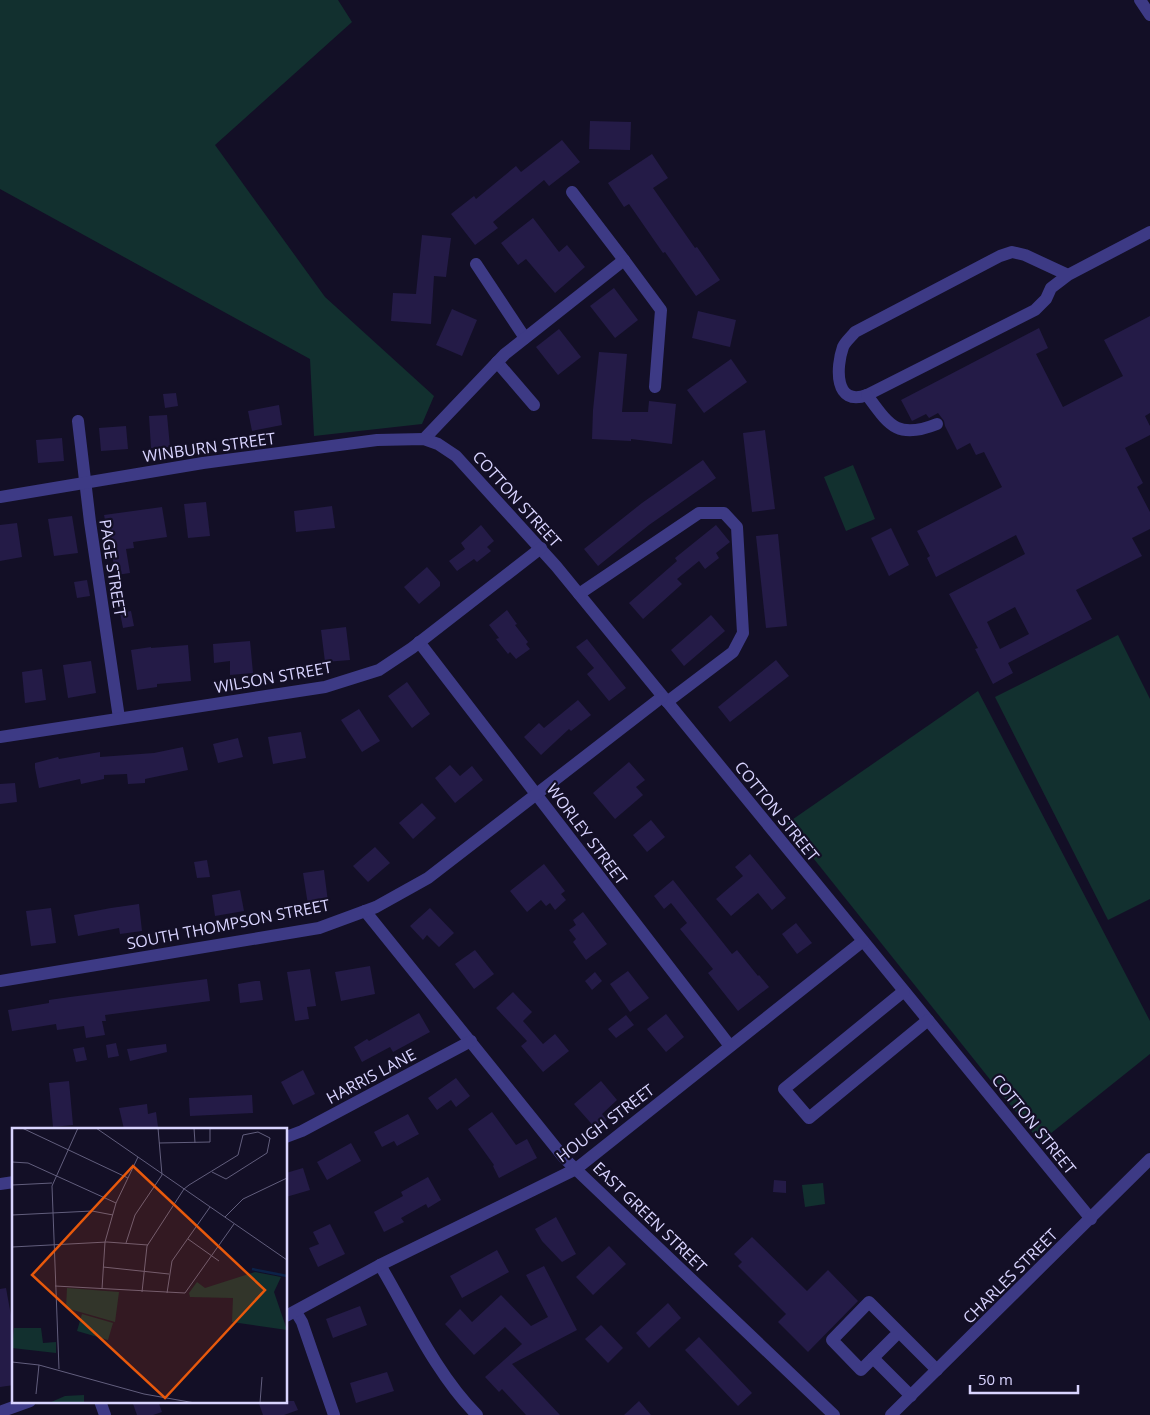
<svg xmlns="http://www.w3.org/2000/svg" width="1150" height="1415" font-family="'Open Sans',sans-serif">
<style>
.green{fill:#12302f}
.building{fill:#241b47;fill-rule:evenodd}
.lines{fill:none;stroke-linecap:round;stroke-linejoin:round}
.minor{stroke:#3d3a85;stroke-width:12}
.labels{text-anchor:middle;stroke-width:4.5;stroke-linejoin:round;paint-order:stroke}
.street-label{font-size:16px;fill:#d9d4ff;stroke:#130f26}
.inset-river{fill:none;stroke:#0c2248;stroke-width:2.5}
.inset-road{fill:none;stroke:#625e7d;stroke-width:1}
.view{fill:#e8590c;fill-opacity:0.15;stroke:#e8590c;stroke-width:2.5}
.inset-edge{fill:none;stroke:#d9d4ff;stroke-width:2.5}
</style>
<rect width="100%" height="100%" fill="#130f26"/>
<g class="green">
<polygon points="0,0 338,0 352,22 215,145 325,297 434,396 422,424 314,436 310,359 0,189"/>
<polygon points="853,465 875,519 846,531 824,477"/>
<polygon points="1118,635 1150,699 1150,899 1108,920 995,697"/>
<polygon points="978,691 1150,1021 1150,1054 1040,1142 786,824"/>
<polygon points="823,1183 825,1204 805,1207 802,1185"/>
</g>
<g class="building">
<polygon points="590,121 631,122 630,150 589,149"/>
<polygon points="562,140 580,162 549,186 544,180 493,222 498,228 475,245 451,214 474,196 476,199 516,166 521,172"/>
<polygon points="652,154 668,178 653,188 695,248 697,247 720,280 696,296 665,252 663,253 629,204 624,207 608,183"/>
<polygon points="533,218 559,252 567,245 585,267 555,293 526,259 518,265 501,243"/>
<polygon points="422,235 451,238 446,277 434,276 431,324 391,321 393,293 416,294"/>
<polygon points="614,288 638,320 615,338 590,306"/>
<polygon points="452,309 477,320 462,356 436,345"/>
<polygon points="698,311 736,320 730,347 692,338"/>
<path d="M1150 316V413L1145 416 1150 426V435L1125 448 1143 483 1137 487 1150 512V529L1132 538 1142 556 1076 590 1092 619 1008 663 1013 673 993 684 975 649 978 648 949 594 1025 554 1016 535 936 577 927 558 930 556 917 531 1002 487 984 452 976 455 970 443 957 450 945 426 944 421 938 413 929 418 926 414 912 421 901 400 1039 328 1048 348 1036 354 1063 407 1123 376 1104 340ZM1015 607 1029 634 1000 649 987 622Z"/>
<polygon points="559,329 581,357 558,375 536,347"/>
<polygon points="599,352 627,354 622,412 648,412 649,401 676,404 672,444 631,439 631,441 592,439 593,410"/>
<polygon points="731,359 747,382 704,413 687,390"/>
<polygon points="176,393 178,406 165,408 163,394"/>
<polygon points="279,405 282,425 252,431 248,411"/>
<polygon points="167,415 170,447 151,448 149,416"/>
<polygon points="126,426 128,449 101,451 99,428"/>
<polygon points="765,430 775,509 752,512 743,433"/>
<polygon points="62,438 64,461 38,463 36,440"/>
<polygon points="703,460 716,478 649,525 598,566 584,549 642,503"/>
<polygon points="206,502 210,536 188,538 184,504"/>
<polygon points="332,506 335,528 296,532 294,511"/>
<polygon points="162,507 167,537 133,542 134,548 126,549 130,573 116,575 104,515"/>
<polygon points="72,516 78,553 54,556 48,519"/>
<polygon points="17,523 22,557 0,561 0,525"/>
<polygon points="481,525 494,541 487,547 491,551 477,562 474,559 457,571 449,561 465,549 461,543"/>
<polygon points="716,525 730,542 716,553 719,558 705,569 699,561 677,579 682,584 643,619 629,603 677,561 675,558"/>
<polygon points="891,528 909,565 889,576 871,538"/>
<polygon points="778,534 787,626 766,628 756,536"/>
<polygon points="427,567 440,582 440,586 419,604 404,587"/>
<polygon points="87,580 90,596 77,598 74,582"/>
<polygon points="507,610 517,624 515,625 528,642 526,644 530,649 516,659 510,652 508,654 496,639 499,638 489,625"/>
<polygon points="131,611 134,626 123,628 120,613"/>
<polygon points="711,615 725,631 684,666 671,650"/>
<polygon points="346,627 350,660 325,662 321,630"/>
<polygon points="587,639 626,688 609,701 587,674 594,668 576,647"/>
<polygon points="250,641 253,673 230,675 230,661 214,663 213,644"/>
<polygon points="188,645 191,681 157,684 157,687 137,690 131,650 151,647 151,648"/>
<polygon points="776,660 789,676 730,722 718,707"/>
<polygon points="91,661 96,693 68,698 63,665"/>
<polygon points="42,669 46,700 25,703 22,672"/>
<polygon points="407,682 430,714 412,728 388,696"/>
<polygon points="578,700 591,715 571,731 569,729 541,755 524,737 539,723 544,728"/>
<polygon points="359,709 380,741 362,752 341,720"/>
<polygon points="301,732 306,758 273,764 268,737"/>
<polygon points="238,738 243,757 218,763 213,744"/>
<polygon points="183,747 188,770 145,779 145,783 128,784 127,774 104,775 104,779 81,784 80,779 39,788 35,768 35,763 58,757 59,759 100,752 100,757 154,753"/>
<polygon points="629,762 645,780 636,787 643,795 615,819 593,793"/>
<polygon points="450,765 460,776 472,766 483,780 455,803 435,778"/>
<polygon points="15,783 17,802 0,804 0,784"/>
<polygon points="422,803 436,818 413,839 399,823"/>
<polygon points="651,820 665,837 647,852 633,835"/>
<polygon points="375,847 390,863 368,882 353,866"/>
<polygon points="750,854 786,898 772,910 758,893 731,916 716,899 743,876 735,867"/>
<polygon points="207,860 210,877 197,878 194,862"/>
<polygon points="544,864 565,891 561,894 566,900 555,910 550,903 546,906 541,900 527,912 510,891"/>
<polygon points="324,870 328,902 308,905 303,873"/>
<polygon points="673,880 732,954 737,950 758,976 759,975 769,987 738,1011 708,973 713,969 680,929 687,923 671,903 664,909 654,896"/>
<polygon points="240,890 244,911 215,916 212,895"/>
<polygon points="139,904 142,931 120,934 119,928 78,936 74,915 111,908"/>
<polygon points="51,908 56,943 31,946 26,911"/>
<polygon points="430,908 454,933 439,947 427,935 423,940 410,926"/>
<polygon points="583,912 607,944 586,960 573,942 576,939 569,930 576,925 573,920"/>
<polygon points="796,923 812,943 797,954 782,934"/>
<polygon points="475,950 494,974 474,989 455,964"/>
<polygon points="370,966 375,994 341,1001 335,972"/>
<polygon points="310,969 316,1006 307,1007 309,1019 295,1021 287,972"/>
<polygon points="628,971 649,998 630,1012 610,984"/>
<polygon points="595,972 602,981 592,990 585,981"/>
<polygon points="207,979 210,1001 105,1015 106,1021 102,1021 105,1035 86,1038 84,1026 57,1030 56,1024 12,1031 8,1010 49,1003 49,1000 70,997"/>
<polygon points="255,981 260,981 263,1000 240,1003 238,984"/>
<polygon points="513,992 532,1012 523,1021 543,1044 555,1034 569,1051 543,1072 521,1046 527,1041 496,1008"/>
<polygon points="419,1013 430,1032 393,1052 390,1047 362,1062 354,1047 367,1039 369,1041"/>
<polygon points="666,1014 684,1037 666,1052 647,1029"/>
<polygon points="626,1015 634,1025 616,1038 608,1029"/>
<polygon points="116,1043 119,1056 108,1058 106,1045"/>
<polygon points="166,1044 167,1052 130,1061 127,1049"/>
<polygon points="84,1047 87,1060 76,1062 73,1049"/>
<polygon points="303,1070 315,1094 293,1105 281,1082"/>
<polygon points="456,1078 470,1096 456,1107 451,1100 437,1110 428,1098"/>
<polygon points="69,1081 73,1125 53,1127 49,1083"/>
<polygon points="601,1081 617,1100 602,1114 607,1120 597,1130 574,1104"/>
<polygon points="252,1095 253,1113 190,1116 189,1098"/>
<polygon points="147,1104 148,1114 156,1112 158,1127 124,1129 119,1108"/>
<polygon points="492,1112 516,1145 527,1139 537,1158 499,1178 493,1166 494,1165 468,1129"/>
<polygon points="408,1114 419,1134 397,1146 394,1141 382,1147 374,1132"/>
<polygon points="351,1143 361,1161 327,1180 317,1162"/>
<polygon points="303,1168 310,1190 286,1197 286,1173"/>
<polygon points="428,1177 441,1200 428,1208 426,1204 401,1218 404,1222 384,1232 374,1212 403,1196 401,1192"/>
<polygon points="774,1180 786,1181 786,1193 773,1192"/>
<polygon points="556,1217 576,1254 562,1262 542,1241 535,1229"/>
<polygon points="330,1224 345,1254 318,1267 309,1248 319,1244 313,1232"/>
<polygon points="752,1237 807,1291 828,1270 858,1301 808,1352 778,1322 786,1314 738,1266 742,1262 734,1254"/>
<polygon points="609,1246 626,1264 593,1295 576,1277"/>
<polygon points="497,1250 509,1272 462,1298 450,1276"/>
<polygon points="544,1266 577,1330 512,1364 560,1415 526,1415 502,1389 499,1392 485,1377 522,1344 505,1327 474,1355 445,1324 460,1309 472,1322 501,1295 531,1326 548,1317 526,1275"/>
<polygon points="6,1288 14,1332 14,1385 0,1387 0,1289"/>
<polygon points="668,1303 681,1318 649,1348 636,1333"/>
<polygon points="360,1306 367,1325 333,1338 326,1319"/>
<polygon points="601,1325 623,1348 608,1363 585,1339"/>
<polygon points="699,1337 752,1393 738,1406 685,1350"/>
<polygon points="387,1372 394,1391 356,1403 350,1383"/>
<polygon points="132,1401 158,1401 162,1412 153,1415 137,1415"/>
<polygon points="258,1401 294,1401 298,1410 284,1415 263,1415"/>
<polygon points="639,1401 651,1415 624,1415"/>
</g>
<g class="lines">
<g class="minor">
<polyline points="1140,0 1150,15"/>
<polyline points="572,192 624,260"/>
<polyline points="476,264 525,338"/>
<path d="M1068 275 1025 255 1012 252 1000 256 855 332C851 337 845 342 843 347 836 367 834 407 867 395L1035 310 1046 299 1051 288 1068 275 1150 232"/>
<polyline points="497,362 534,405"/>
<path d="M867 395C889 425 897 440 937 424"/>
<polyline points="78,421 90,522 119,718"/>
<polyline points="424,439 505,354 624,260 661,310 655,387"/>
<polyline points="0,497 203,463 377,440 424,439 438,444 456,456 556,566 1091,1219"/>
<polyline points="579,594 699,513 724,513 737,527 743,633 733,652 667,702"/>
<polyline points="419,642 730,1046"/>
<polyline points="0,737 325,687 379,670 412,648 541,548"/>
<polyline points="365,911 565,1159 834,1415"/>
<polyline points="0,981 319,928 376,907 428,878 662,697"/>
<polyline points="904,991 784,1089 809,1118 928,1020"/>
<polyline points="286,1137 302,1131 471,1041"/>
<polyline points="0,1184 14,1182"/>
<path d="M380 1265C409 1314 436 1374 477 1415"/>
<polyline points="296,1312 302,1322 334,1415"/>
<polyline points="286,1316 380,1265 576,1169 863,941"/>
<polyline points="899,1332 861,1370 832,1340 869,1302 937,1370"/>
<polyline points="873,1358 911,1396"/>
<polyline points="100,1401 105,1415"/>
<polyline points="0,1412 30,1401"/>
<polyline points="891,1415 1150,1159"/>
</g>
</g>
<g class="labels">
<g class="street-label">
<text transform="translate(209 447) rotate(-8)" y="6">WINBURN STREET</text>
<text transform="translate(517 499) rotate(48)" y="6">COTTON STREET</text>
<text transform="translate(113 568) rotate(81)" y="6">PAGE STREET</text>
<text transform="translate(273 677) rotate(-10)" y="6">WILSON STREET</text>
<text transform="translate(777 811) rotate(51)" y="6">COTTON STREET</text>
<text transform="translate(587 834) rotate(53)" y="6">WORLEY STREET</text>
<text transform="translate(228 924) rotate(-11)" y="6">SOUTH THOMPSON STREET</text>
<text transform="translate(371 1076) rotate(-28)" y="6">HARRIS LANE</text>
<text transform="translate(605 1123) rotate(-37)" y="6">HOUGH STREET</text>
<text transform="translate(1034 1124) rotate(51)" y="6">COTTON STREET</text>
<text transform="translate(650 1217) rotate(44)" y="6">EAST GREEN STREET</text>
<text transform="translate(1010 1276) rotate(-45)" y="6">CHARLES STREET</text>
</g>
</g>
<g transform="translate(12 1128)">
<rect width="275" height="275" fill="#130f26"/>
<path d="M243 144 269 149 262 164 275 202 220 194 221 170 178 169 177 165 185 154 193 160ZM55 160 107 164 103 194 54 180ZM70 186 101 195 96 212 65 203ZM2 200H29L31 215 44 214V225L0 220ZM72 267V275H37L53 268Z" fill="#12302f"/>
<path class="inset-river" d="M240 141 275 148"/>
<path class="inset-road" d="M10 0 116 50M84 0 275 132M182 0 183 15M147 15 198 14V0M0 34 16 35 104 75M0 57 40 55M0 87 80 83 101 87M213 89 231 71 275 50M176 111 207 133M114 115 123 87 150 47 146 0M0 119 95 114 136 117M91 139 157 146M43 158 173 165 222 96M90 161 93 114 104 75 126 29M130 164 135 118 172 61 177 57 226 27 231 7 246 4 258 10 255 25 214 51 200 44M155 165 160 133 198 79M0 173V212M0 234 27 237 132 266 183 275M47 241 40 58 66 0M24 266 27 237M248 275 250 249"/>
<path class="view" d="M121 38 253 162 153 270 20 147Z"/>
<rect width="275" height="275" class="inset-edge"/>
</g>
<path d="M970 1385v8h108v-8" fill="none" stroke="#d9d4ff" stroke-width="2.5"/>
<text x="978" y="1385" font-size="15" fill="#d9d4ff" stroke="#130f26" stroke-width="4" paint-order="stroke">50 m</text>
</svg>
